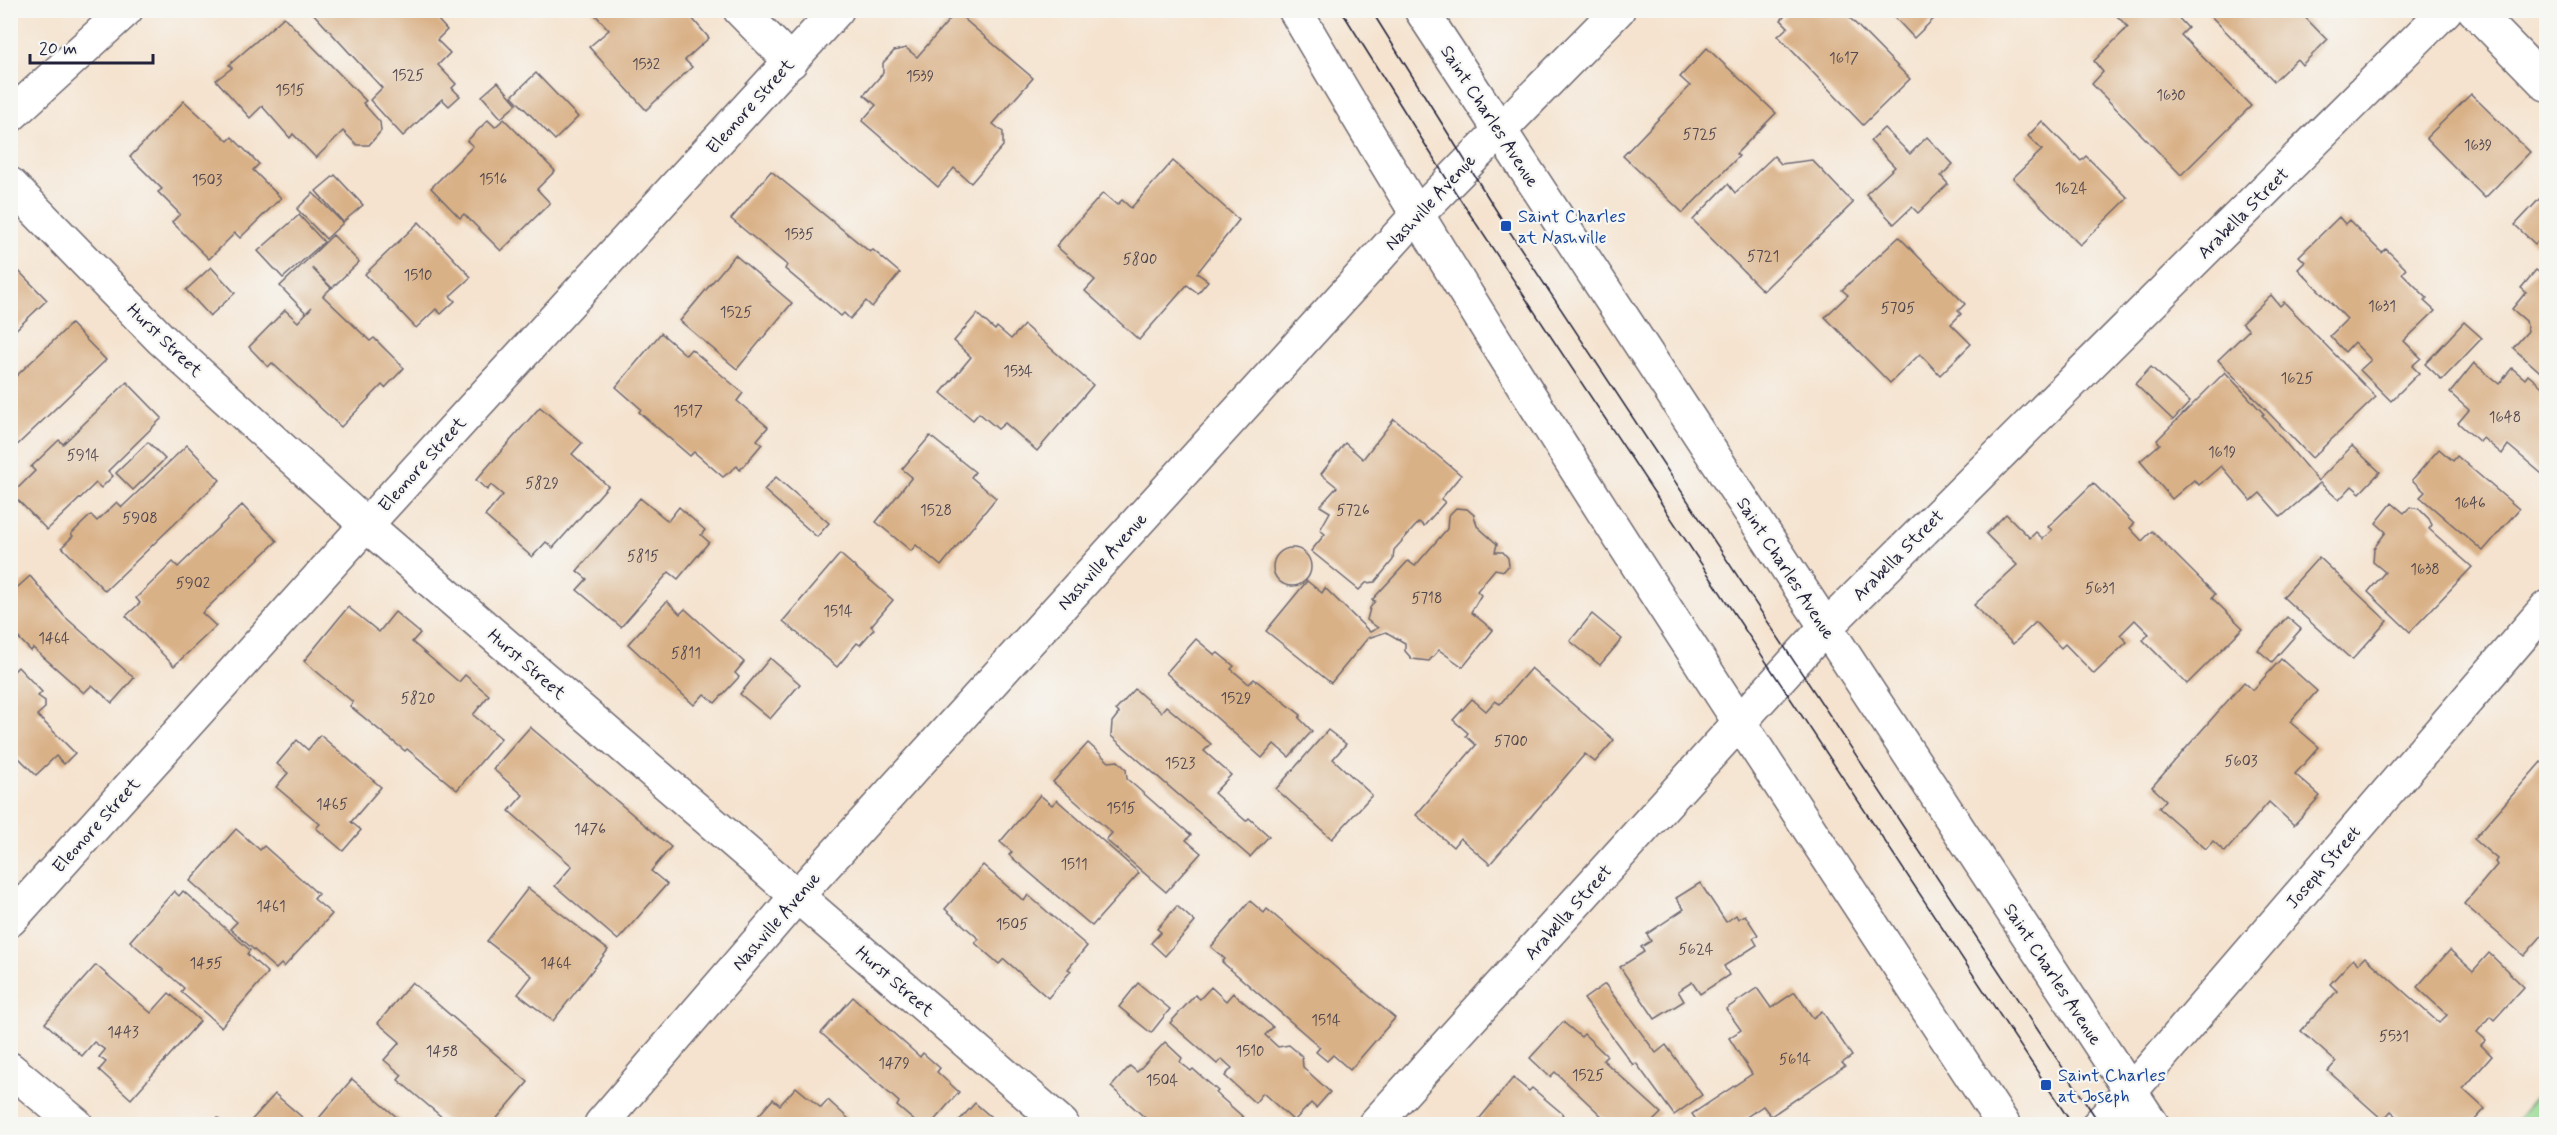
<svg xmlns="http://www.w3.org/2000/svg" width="2557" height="1135" font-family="Mynerve,sans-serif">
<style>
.green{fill:#95d991;stroke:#5c7e66;stroke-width:1.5}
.building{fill:#d9b187}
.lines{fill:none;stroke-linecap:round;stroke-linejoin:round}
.street-casing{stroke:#6c666f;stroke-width:36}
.secondary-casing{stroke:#6c666f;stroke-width:36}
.street{stroke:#fff;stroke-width:33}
.secondary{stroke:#fff;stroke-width:33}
.tram{stroke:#22223b;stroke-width:1.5}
.transit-dot{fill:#1a4fb4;stroke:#f6f6f2;stroke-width:2}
.labels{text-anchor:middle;stroke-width:4.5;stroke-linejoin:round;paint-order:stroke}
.number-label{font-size:15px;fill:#50464e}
.street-label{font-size:18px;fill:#22223b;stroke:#f6f6f2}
.transit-label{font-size:18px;fill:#164399;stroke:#f6f6f2;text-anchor:start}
</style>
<rect width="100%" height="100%" fill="#f6f6f2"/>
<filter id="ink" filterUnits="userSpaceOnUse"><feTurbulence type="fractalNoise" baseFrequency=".0167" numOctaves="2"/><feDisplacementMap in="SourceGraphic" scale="12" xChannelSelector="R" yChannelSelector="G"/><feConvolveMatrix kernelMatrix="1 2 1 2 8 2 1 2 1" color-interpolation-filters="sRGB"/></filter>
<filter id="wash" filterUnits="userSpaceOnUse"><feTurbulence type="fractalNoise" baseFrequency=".008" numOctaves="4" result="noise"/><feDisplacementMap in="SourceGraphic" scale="24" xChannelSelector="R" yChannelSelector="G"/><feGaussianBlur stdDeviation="1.35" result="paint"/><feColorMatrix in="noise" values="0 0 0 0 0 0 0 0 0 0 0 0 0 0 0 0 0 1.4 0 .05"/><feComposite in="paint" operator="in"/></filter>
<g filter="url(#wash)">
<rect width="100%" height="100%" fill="#f5e3cf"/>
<polygon class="green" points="2546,1085 2546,1124 2513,1124"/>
<g id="blocks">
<g class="building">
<polygon points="310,10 429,10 447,30 437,40 450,53 438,65 456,84 452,88 460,96 449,106 442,99 403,136 370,100 382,88"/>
<polygon points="591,10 685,10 709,38 685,60 692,67 646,110 589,47 609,30"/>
<polygon points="1790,10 1852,10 1847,15 1910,79 1863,125 1778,36 1788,27 1781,20"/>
<polygon points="1888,10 1943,10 1914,38"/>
<polygon points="2111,10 2171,10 2188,28 2181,35 2251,106 2181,175 2092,84 2103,72 2094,61 2128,27"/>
<polygon points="2205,10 2298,10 2327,40 2302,65 2297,59 2274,81"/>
<polygon points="956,12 1033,78 993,124 1003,132 1003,146 971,183 954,168 938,187 862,121 876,105 864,95 883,73 883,63 894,51 906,48 917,57"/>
<polygon points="284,17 366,101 363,103 380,122 381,131 369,145 357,145 343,131 316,158 293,134 290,138 262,106 250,118 216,80 232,68 229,65"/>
<polygon points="1707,48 1776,113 1736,154 1739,156 1683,213 1623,156 1690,86 1680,77"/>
<polygon points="536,73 578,117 555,140 512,96"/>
<polygon points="498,82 517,104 501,118 482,96"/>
<polygon points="2471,94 2530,152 2485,198 2426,138"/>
<polygon points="184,101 228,141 232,137 259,164 253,170 281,198 240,238 235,233 209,259 172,222 180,214 158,192 162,189 130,157"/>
<polygon points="504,119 555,171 537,189 550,203 501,251 464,214 460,218 431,188 473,146 467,141 488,120 495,127"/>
<polygon points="2042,121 2081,161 2086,156 2128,198 2080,245 2013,178 2042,150 2028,136"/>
<polygon points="1884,128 1910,154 1927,137 1953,164 1941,176 1948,184 1918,213 1912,207 1894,224 1866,194 1895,167 1870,141"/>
<polygon points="1774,156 1781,164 1812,160 1853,203 1763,291 1693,220 1728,184 1735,193"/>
<polygon points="1173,161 1239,220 1197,273 1208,281 1198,293 1187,285 1139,340 1085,291 1095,280 1056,246 1103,193 1117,205 1122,200 1131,208"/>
<polygon points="771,171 870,252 873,250 900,273 872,307 866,301 850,319 844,313 841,316 785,269 787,265 731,219"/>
<polygon points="335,175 363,205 343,222 316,191"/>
<polygon points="2546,192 2546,232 2535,244 2515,225"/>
<polygon points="313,193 343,223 326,239 297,209"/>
<polygon points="299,215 324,242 283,278 258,251"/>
<polygon points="2339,217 2345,224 2349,220 2382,253 2386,249 2406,269 2402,273 2427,298 2424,301 2435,311 2404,341 2421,358 2412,366 2419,373 2391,401 2360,370 2371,360 2354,342 2345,352 2330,336 2347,319 2298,269 2305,262 2299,256"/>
<polygon points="419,222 471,277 450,296 455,301 441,314 436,309 416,328 365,274"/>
<polygon points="333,235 359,262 332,288 312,268 331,288 323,296 370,341 374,338 404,368 385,388 382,385 341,427 272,363 268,367 249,347 285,310 298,322 312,307 306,313 280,286"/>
<polygon points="1899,237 1965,304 1958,311 1961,314 1951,324 1971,344 1940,375 1920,354 1890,383 1825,317 1848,295 1842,290"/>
<polygon points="735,255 792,303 737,369 680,321"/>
<polygon points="10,262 47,300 10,335"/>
<polygon points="2546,265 2546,377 2513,348 2528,331 2526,321 2512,309 2526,292 2521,288 2536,270 2540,273"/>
<polygon points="211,267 235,293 210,316 186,290"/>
<polygon points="2271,295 2280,306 2284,302 2376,397 2312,458 2218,360 2249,330 2242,323"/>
<polygon points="977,314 995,330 997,327 1011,339 1024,325 1093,385 1037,451 1005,423 998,429 979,413 973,420 941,393 971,357 954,341"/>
<polygon points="2464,322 2482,338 2442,380 2425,364"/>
<polygon points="71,324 106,360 10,452 10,382"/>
<polygon points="661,333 686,355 691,349 743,393 737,401 768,427 757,440 762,444 740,470 737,466 723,477 694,452 690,456 639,412 641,409 616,387"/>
<polygon points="2474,363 2499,384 2512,368 2525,379 2528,375 2546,390 2546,473 2544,471 2542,474 2508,445 2502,454 2483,438 2480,442 2458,423 2469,410 2450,393"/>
<polygon points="2151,367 2190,402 2173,420 2135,384"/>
<polygon points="2225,372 2264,414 2262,415 2318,481 2352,446 2380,472 2360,493 2352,486 2339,500 2320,483 2281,517 2260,493 2251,501 2221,466 2199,485 2194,480 2172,499 2140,461 2160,444 2157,440"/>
<polygon points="127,382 162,418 108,471 113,476 101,488 96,483 47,530 12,494 35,471 31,467 59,440 63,444"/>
<polygon points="540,407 582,443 572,454 608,486 553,548 546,542 532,557 485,516 503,495 491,485 487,490 476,480"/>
<polygon points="1394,419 1461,475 1441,499 1445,502 1424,526 1419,522 1394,550 1393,560 1375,582 1366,583 1359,590 1311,551 1325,534 1320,530 1330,512 1320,506 1337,487 1321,474 1345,443 1363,459"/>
<polygon points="930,436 975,472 971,477 996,498 941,566 916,545 911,551 876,522 912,477 902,469"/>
<polygon points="148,442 165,459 133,490 116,473"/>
<polygon points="187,445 220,480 105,591 62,547 73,536 71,534 91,515 97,521 117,502 122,507"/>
<polygon points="2439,449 2453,461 2457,456 2519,509 2483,551 2420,497 2425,492 2412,480"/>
<polygon points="776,477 829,523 817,537 764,490"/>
<polygon points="2093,483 2134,524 2130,528 2142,541 2152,531 2215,594 2212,598 2243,628 2187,684 2143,640 2149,634 2135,620 2120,635 2127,642 2094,674 2065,644 2061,648 2036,622 2013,644 1974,605 2017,565 1986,534 2006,514 2030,538 2036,532 2043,539 2052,530 2048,527"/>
<polygon points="640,498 668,521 679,507 705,530 701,535 709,542 678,579 669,572 621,627 577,590 587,579 577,571"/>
<polygon points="2392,503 2404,513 2410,507 2419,509 2429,519 2432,525 2429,529 2472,567 2410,632 2368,592 2385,572 2373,562 2374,548 2386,532 2376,523"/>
<polygon points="242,505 277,541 202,613 216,626 174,666 126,616 140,603 136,598 173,562 178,567"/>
<polygon points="1456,508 1467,509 1474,515 1477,526 1497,544 1495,552 1503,552 1508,558 1509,565 1504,571 1495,569 1477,591 1481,595 1471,612 1493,630 1463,667 1439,650 1429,661 1412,659 1405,651 1405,643 1386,632 1368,638 1331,683 1266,631 1307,581 1322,593 1325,588 1370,632 1378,628 1367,620 1370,608 1375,601 1372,600 1408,561 1415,566 1447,529 1448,516"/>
<circle cx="1292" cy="567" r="19"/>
<polygon points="840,554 893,600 871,626 874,629 860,645 857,643 837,667 783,621"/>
<polygon points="2319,557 2387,621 2352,660 2283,597"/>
<polygon points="30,576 64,616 134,678 112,703 92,685 84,693 33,648 31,651 10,629 10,594"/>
<polygon points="667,601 680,614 685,609 744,662 735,673 739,677 715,703 704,694 694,705 628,644"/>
<polygon points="348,607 379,632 395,612 420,633 412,642 459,682 465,675 489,695 473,715 501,738 457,790 407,749 405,751 350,706 353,702 304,661"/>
<polygon points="1592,614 1622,639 1600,665 1570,641"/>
<polygon points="2287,617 2301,629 2272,662 2258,650"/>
<polygon points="1196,639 1215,655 1218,653 1234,666 1231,669 1249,684 1254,679 1301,715 1299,718 1312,731 1289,757 1274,744 1262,758 1166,673"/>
<polygon points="770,658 800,684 770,719 740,694"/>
<polygon points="2281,659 2317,691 2290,722 2319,747 2295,774 2320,796 2294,825 2269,802 2225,852 2213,841 2206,849 2159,808 2166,800 2152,787 2244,682 2253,690"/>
<polygon points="10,667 14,671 18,667 42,692 38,696 45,701 45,708 37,715 75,753 64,764 56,756 36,775 10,749"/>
<polygon points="1531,668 1614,740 1595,762 1585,754 1490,864 1460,838 1453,847 1416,815 1476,745 1466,736 1468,733 1453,720 1472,699 1486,711 1495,701 1500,704"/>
<polygon points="1135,689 1161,712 1166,706 1211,744 1204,751 1231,775 1214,793 1246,821 1249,818 1269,836 1250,857 1111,736 1112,722 1119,713 1116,710"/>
<polygon points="530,727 671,847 651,871 667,884 618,940 555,886 572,866 509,811 523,795 493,769"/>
<polygon points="1328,730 1346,744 1333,759 1372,795 1332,839 1276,789"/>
<polygon points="320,735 381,787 351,822 361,830 343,851 316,828 320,824 276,787 288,773 277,764 297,740 308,750"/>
<polygon points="1088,743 1109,762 1118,761 1126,769 1127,779 1191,835 1186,840 1201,853 1166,892 1106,840 1112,833 1053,782"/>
<polygon points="2541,762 2546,766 2546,931 2524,956 2464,904 2497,865 2495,862 2497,859 2474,839"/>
<polygon points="1040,795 1052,805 1057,800 1139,873 1092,926 1009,855 1012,852 1000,842"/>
<polygon points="236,829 260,850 264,846 318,894 314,899 332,914 284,967 281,964 276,969 230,929 237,922 190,881"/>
<polygon points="983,865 1024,901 1028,895 1087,946 1068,969 1071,971 1048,998 1004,959 999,964 975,943 979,939 945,909"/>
<polygon points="1700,883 1726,922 1736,915 1738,919 1745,915 1758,935 1753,938 1757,945 1724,966 1729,975 1700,994 1692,982 1678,991 1684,1001 1655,1019 1620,967 1644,952 1641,947 1651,941 1647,934 1684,909 1676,898"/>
<polygon points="528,888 608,950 553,1021 518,994 532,976 487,941"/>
<polygon points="174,891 179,896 183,891 250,950 247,954 268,973 221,1027 181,992 184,988 130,941"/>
<polygon points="1250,901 1264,913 1267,909 1395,1018 1350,1070 1333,1055 1327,1061 1316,1052 1320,1047 1222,962 1225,959 1211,947"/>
<polygon points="1177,906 1195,922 1165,956 1151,943 1161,932 1157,929"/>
<polygon points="2450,950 2473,971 2489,953 2524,987 2494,1020 2490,1016 2477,1032 2486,1040 2481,1045 2492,1056 2463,1089 2485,1109 2471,1124 2441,1124 2437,1121 2433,1124 2406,1124 2391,1111 2383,1120 2328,1071 2336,1062 2301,1031 2337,991 2330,984 2353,959 2358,964 2365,957 2439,1023 2447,1015 2417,987"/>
<polygon points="96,965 151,1013 169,993 200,1021 131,1099 99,1070 106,1062 99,1057 105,1050 94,1042 82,1056 45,1023"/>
<polygon points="412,982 528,1082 492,1124 450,1124 398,1080 402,1075 384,1060 400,1042 378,1023"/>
<polygon points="1138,983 1170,1009 1151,1033 1119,1007"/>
<polygon points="1605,984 1656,1053 1666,1045 1702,1095 1674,1115 1636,1063 1633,1065 1584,999"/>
<polygon points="1211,987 1226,1001 1233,993 1273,1027 1265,1035 1278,1047 1289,1045 1302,1056 1303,1067 1330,1092 1316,1108 1311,1103 1294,1121 1263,1093 1255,1103 1225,1076 1232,1068 1222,1059 1217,1064 1170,1023 1195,995 1200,999"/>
<polygon points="1757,988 1771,1008 1795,992 1813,1018 1822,1011 1852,1056 1842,1063 1845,1066 1771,1116 1763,1106 1736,1124 1699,1124 1692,1114 1752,1074 1729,1038 1741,1030 1726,1009"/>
<polygon points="853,997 920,1057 923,1053 940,1068 937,1072 959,1092 931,1124 918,1124 897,1106 899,1102 821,1033"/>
<polygon points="1563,1022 1581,1037 1584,1034 1607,1056 1603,1060 1661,1113 1650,1124 1604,1124 1607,1121 1555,1072 1550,1077 1530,1058"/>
<polygon points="1165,1042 1182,1058 1180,1062 1191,1071 1193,1069 1218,1091 1216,1093 1251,1124 1152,1124 1111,1087 1130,1066 1137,1072"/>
<polygon points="1513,1078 1529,1091 1532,1088 1563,1114 1556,1122 1558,1124 1475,1124"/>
<polygon points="352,1079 405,1124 327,1124 319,1118"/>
<polygon points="796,1087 821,1108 828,1100 852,1122 850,1124 751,1124 773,1099 780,1105"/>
<polygon points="275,1094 310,1124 248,1124"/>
<polygon points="975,1103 999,1124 956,1124"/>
<polygon points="10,1112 25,1124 10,1124"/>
<polygon points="218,1118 226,1124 212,1124"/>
</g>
</g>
</g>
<g filter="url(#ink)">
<use href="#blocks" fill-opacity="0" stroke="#6c666f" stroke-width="1.5"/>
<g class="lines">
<defs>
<g id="street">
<polyline points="740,10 791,62"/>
<polyline points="2474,10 2546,84"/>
<polyline points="10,116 126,10"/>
<polyline points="10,184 161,339 366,525 1062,1124"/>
<polyline points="10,920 366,525 837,10"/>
<polyline points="10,1069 76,1124"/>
<polyline points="601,1124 797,896 1416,216 1618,10"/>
<polyline points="1375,1124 1825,628 2446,10"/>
<polyline points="2099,1124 2131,1091 2546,608"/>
</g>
<g id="secondary">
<path d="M1295 10C1517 390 1762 757 2003 1124"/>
<polyline points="1421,10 2152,1124"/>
</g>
</defs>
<use href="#street" class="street-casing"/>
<use href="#secondary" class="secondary-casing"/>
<use href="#street" class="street"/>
<use href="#secondary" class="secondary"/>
<g class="tram">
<polyline points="1341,10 1448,181 2072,1124"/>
<polyline points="1371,10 1506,226 2100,1124"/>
</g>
</g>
</g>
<g class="transit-dot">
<rect x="1500" y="220" width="12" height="12" rx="3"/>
<rect x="2040" y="1079" width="12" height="12" rx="3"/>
</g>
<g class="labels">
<g class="number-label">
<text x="1844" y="63">1617</text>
<text x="646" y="69">1532</text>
<text x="408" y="80">1525</text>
<text x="920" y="81">1539</text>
<text x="290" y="95">1515</text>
<text x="2171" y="100">1630</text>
<text x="1700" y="139">5725</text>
<text x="2478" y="150">1639</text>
<text x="493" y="184">1516</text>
<text x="207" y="185">1503</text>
<text x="2071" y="193">1624</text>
<text x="799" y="239">1535</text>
<text x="1763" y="261">5721</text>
<text x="1140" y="264">5800</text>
<text x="418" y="280">1510</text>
<text x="2382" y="311">1631</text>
<text x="1898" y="313">5705</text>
<text x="736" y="317">1525</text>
<text x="1018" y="376">1534</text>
<text x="2297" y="383">1625</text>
<text x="688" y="416">1517</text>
<text x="2505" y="422">1648</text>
<text x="2222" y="457">1619</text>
<text x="83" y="460">5914</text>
<text x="542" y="488">5829</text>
<text x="2470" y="508">1646</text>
<text x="936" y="515">1528</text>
<text x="1353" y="515">5726</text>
<text x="140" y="523">5908</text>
<text x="643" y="561">5815</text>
<text x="2425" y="574">1638</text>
<text x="193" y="588">5902</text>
<text x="2100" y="593">5631</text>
<text x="1427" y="603">5718</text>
<text x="838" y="616">1514</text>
<text x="54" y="643">1464</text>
<text x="686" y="658">5811</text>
<text x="418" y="703">5820</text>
<text x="1236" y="703">1529</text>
<text x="1511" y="746">5700</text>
<text x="2241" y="766">5603</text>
<text x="1180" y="768">1523</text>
<text x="332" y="809">1465</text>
<text x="1121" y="813">1515</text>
<text x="590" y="834">1476</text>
<text x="1074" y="869">1511</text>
<text x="271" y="911">1461</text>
<text x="1012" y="929">1505</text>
<text x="1696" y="954">5624</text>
<text x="206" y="968">1455</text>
<text x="556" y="968">1464</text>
<text x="1326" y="1025">1514</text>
<text x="123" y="1037">1443</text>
<text x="2394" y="1041">5531</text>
<text x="442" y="1056">1458</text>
<text x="1250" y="1056">1510</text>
<text x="1795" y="1064">5614</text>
<text x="894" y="1068">1479</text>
<text x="1588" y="1080">1525</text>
<text x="1162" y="1085">1504</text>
</g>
<g class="street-label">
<text transform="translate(750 106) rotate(-48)" y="6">Eleonore Street</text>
<text transform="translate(1490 116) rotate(57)" y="6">Saint Charles Avenue</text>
<text transform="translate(1430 202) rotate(-47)" y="6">Nashville Avenue</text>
<text transform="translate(2243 213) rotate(-45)" y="6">Arabella Street</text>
<text transform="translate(165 340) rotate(44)" y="6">Hurst Street</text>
<text transform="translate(422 464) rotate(-48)" y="6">Eleonore Street</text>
<text transform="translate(1898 555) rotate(-45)" y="6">Arabella Street</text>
<text transform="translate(1102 561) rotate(-48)" y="6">Nashville Avenue</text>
<text transform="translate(1786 568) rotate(57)" y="6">Saint Charles Avenue</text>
<text transform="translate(527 664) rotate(41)" y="6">Hurst Street</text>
<text transform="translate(96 825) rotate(-48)" y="6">Eleonore Street</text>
<text transform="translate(2323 867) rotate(-49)" y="6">Joseph Street</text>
<text transform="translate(1568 912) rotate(-48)" y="6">Arabella Street</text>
<text transform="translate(776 921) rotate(-49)" y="6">Nashville Avenue</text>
<text transform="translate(2053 974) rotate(57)" y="6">Saint Charles Avenue</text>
<text transform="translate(895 981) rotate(41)" y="6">Hurst Street</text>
</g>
<g class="transit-label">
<text x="1518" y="222">Saint Charles<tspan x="1518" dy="21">at Nashville</tspan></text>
<text x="2058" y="1081">Saint Charles<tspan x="2058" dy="21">at Joseph</tspan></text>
</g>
</g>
<rect width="2557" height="1135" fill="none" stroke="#f6f6f2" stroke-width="36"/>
<path d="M30 54v9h123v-9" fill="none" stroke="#22223b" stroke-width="3"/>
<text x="39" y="54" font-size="18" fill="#22223b" stroke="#f6f6f2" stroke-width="4.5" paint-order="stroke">20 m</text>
</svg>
